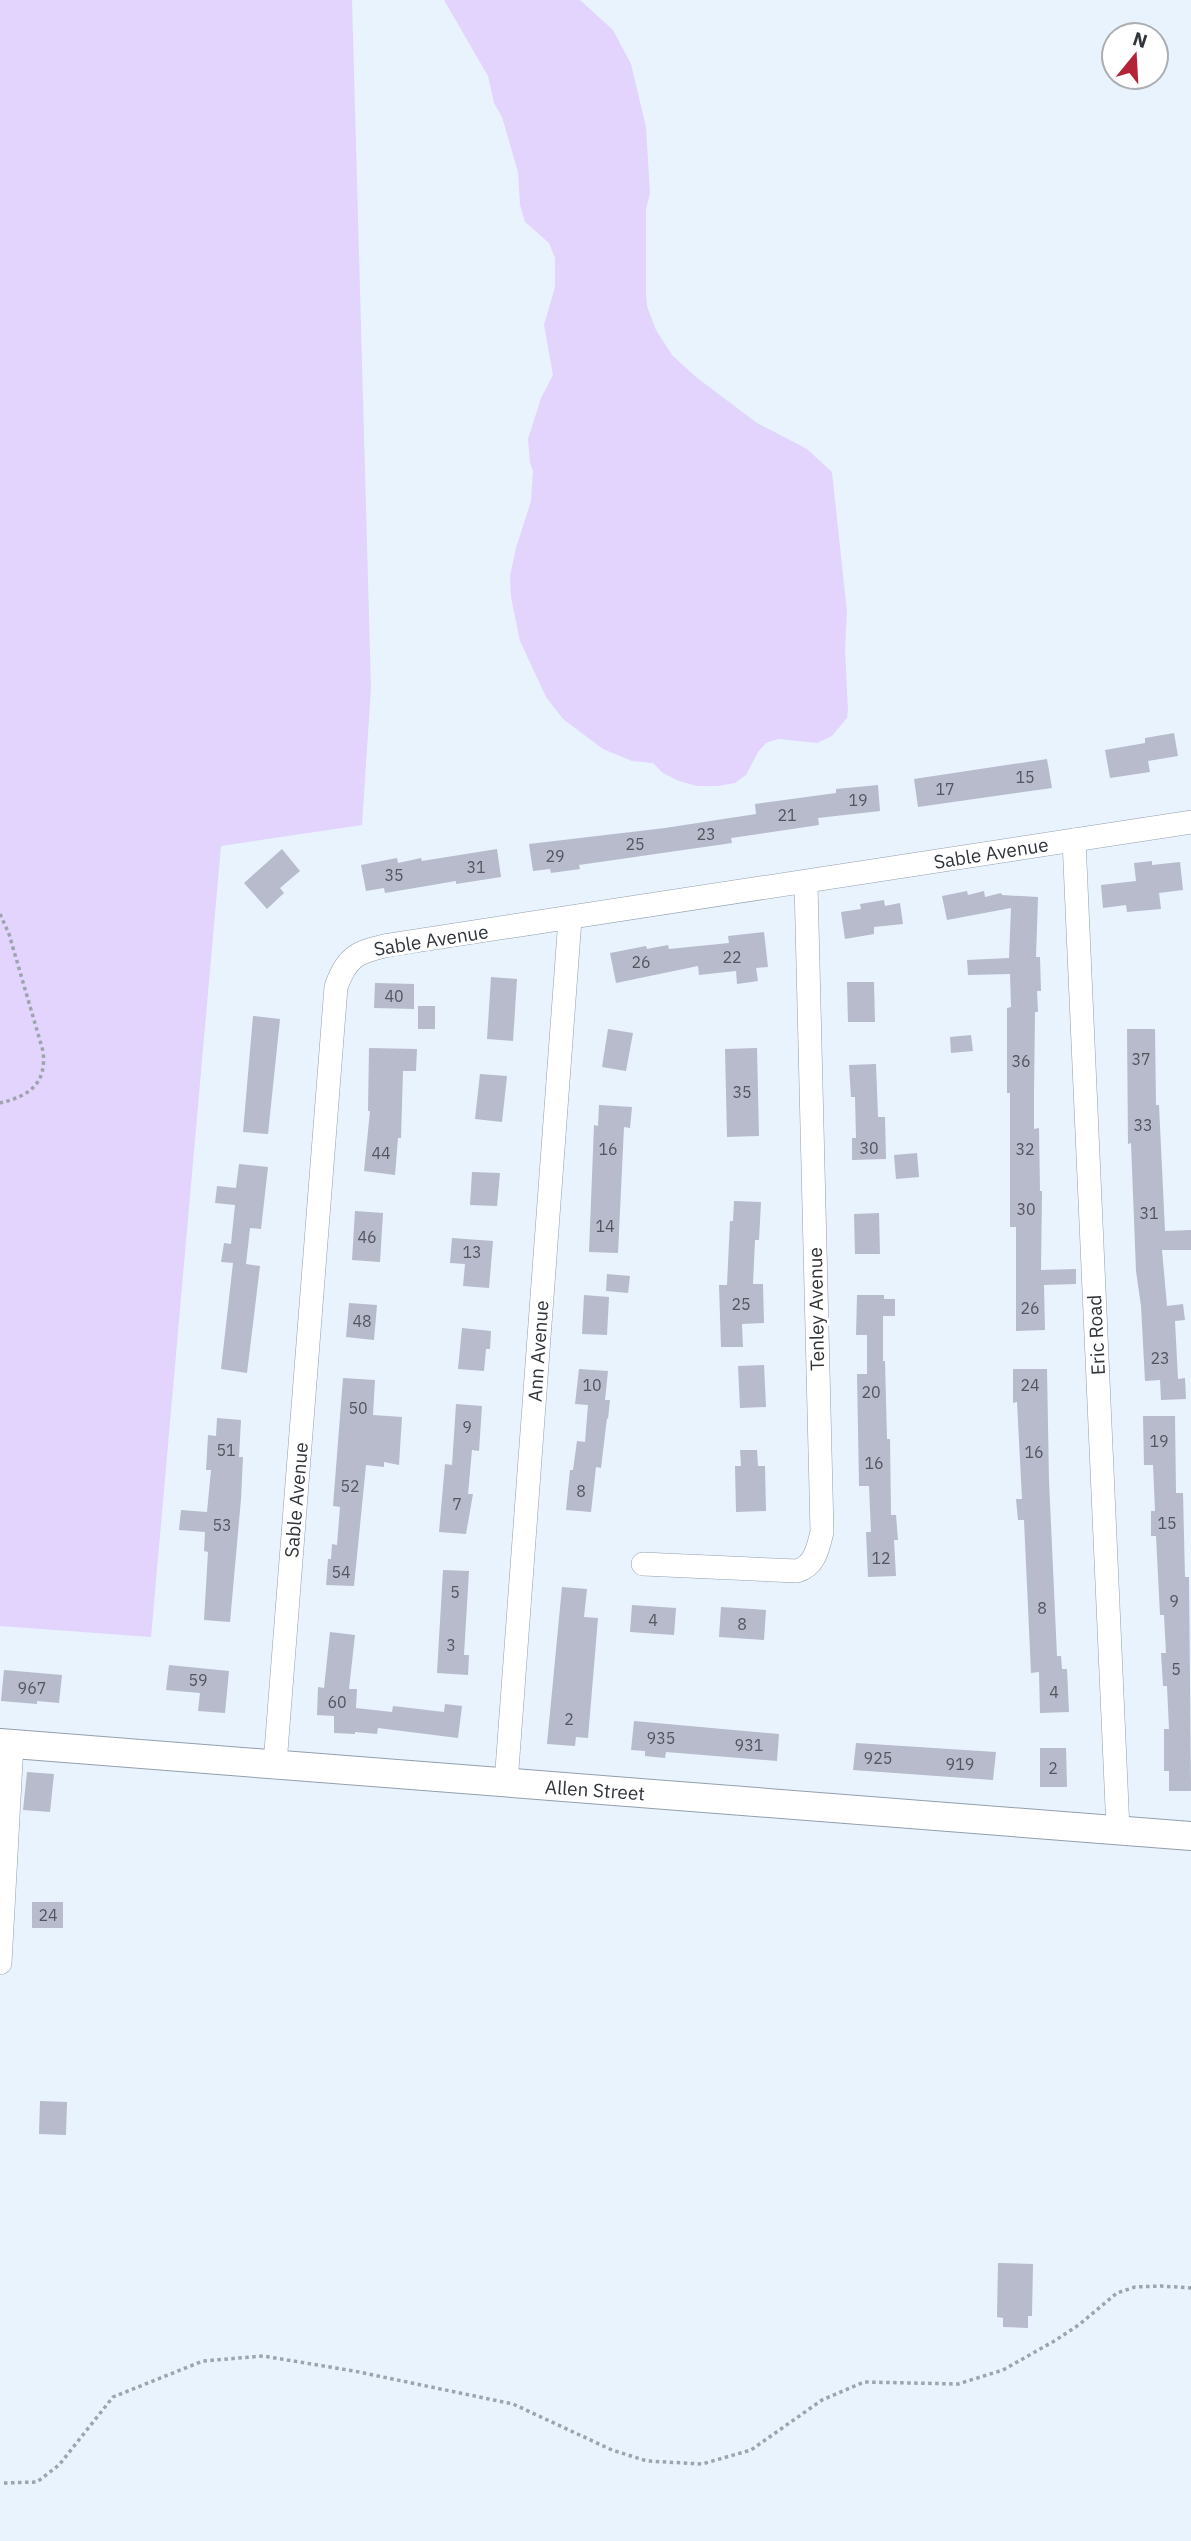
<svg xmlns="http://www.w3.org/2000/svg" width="1191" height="2541" font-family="'IBM Plex Sans',sans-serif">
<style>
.green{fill:#e2d4fc}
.building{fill:#b7bbcc}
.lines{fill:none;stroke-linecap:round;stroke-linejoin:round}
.minor-casing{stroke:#929fac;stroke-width:24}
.tertiary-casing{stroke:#929fac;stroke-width:30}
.path{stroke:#9ca4ad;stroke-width:3.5;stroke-dasharray:3.5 3.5;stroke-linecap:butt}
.minor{stroke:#fff;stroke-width:23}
.tertiary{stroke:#fff;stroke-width:28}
.labels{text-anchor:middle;stroke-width:6;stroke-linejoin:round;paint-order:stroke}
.number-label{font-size:16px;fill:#52565f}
.street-label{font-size:19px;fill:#30353b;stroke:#fff}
</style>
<rect width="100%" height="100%" fill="#e8f3fe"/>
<g class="green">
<polygon points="0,0 352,0 371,688 362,825 221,846 151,1637 0,1626"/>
<polygon points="444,0 580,0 613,30 631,64 646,127 650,194 646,209 646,292 647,306 656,330 672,355 696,377 757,423 807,449 832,472 847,612 845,649 848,711 847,718 832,736 817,743 778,739 766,743 758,752 746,775 735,783 718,786 697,786 679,781 663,773 653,763 632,761 603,749 563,719 546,697 520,641 511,597 510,576 516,548 531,501 533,471 530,463 528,439 541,398 553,375 544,325 555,287 555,258 549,243 525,222 520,205 518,172 502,117 494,103 488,76"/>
</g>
<g class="building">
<polygon points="1174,733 1178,756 1148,761 1150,772 1110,778 1105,750 1145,743 1145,738"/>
<polygon points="1047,759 1052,788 918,807 914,779"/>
<polygon points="878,785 880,811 818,818 819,825 731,838 732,843 579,865 580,869 551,873 550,869 533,871 529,844 665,828 756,814 755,804 836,793 836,789"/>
<polygon points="282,849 300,871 280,888 284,893 267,909 244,883"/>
<polygon points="497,849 501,877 456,884 456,881 385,893 384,888 366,891 361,865 397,858 398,863 421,858 422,861"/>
<polygon points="1152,861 1152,865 1180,862 1183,890 1159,893 1161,909 1127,912 1126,905 1103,908 1101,885 1136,881 1134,863"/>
<polygon points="967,891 968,895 984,891 985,897 1001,893 1002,895 1038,897 1036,957 1040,957 1041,991 1037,991 1038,1012 1035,1012 1034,1092 1034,1129 1039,1128 1040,1191 1042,1191 1041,1270 1076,1269 1076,1284 1044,1285 1045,1330 1016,1331 1016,1227 1010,1227 1010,1093 1007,1093 1007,1008 1011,1007 1010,974 968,975 967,960 1009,958 1011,908 947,920 942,896"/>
<polygon points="884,900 885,906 900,903 903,924 874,927 874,934 845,939 841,912 861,909 860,904"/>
<polygon points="764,932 768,967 756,968 758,981 737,984 736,971 699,975 698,966 616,983 610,953 646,946 647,949 668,945 669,949 729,943 728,936"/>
<polygon points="491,977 517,979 513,1041 487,1039"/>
<polygon points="847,982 874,982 875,1022 848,1022"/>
<polygon points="375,983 414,984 414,1009 374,1008"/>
<rect x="418" y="1006" width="17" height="23"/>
<polygon points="253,1016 280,1019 268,1134 243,1132"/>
<polygon points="608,1029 633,1033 626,1071 602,1067"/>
<polygon points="1127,1029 1155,1029 1156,1105 1159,1105 1165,1231 1191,1230 1191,1250 1162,1250 1167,1306 1183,1304 1185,1320 1175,1321 1178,1379 1185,1378 1186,1399 1161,1400 1160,1380 1145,1381 1141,1306 1136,1271 1131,1143 1128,1144"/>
<polygon points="971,1035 973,1051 951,1053 950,1037"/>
<polygon points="369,1048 417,1049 416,1071 403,1071 401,1138 398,1138 395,1175 364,1171 370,1111 368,1111"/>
<polygon points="757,1048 759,1136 727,1137 725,1049"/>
<polygon points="876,1064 878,1117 885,1117 886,1159 852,1160 852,1138 856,1138 855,1097 851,1097 849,1065"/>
<polygon points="480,1074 507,1076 502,1122 475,1119"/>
<polygon points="599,1105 632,1107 630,1128 624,1127 618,1253 589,1252 594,1125 598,1126"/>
<polygon points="917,1153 919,1177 896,1179 894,1155"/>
<polygon points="239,1164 268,1167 261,1229 250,1228 246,1264 260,1266 247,1373 221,1369 233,1263 221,1262 224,1243 231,1244 235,1205 215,1203 217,1186 236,1188"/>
<polygon points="472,1172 500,1173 497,1206 470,1205"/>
<polygon points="734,1201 761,1202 759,1240 755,1240 753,1284 763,1284 764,1323 742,1324 743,1347 721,1347 719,1285 727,1285 730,1221 733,1221"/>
<polygon points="355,1211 383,1213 380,1262 352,1260"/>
<polygon points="879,1213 880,1254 855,1254 854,1214"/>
<polygon points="452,1238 493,1241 489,1288 463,1286 465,1264 450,1263"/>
<polygon points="607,1274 630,1276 628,1293 606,1291"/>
<polygon points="584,1295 609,1297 607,1335 582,1334"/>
<polygon points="857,1295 884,1295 884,1299 895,1299 895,1316 883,1316 883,1361 885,1361 887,1439 890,1439 891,1515 896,1515 898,1540 894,1540 896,1576 868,1577 866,1532 871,1532 869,1486 859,1486 857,1374 867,1374 867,1335 856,1335"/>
<polygon points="349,1303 377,1305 374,1340 346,1337"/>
<polygon points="462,1328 491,1331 490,1349 486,1349 484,1371 458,1369"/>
<polygon points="764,1365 766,1407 740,1408 738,1366"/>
<polygon points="579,1369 608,1371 605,1400 610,1400 608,1419 607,1418 601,1468 596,1467 591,1512 566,1510 570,1470 573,1470 577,1441 585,1442 588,1405 575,1404"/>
<polygon points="1013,1369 1047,1369 1049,1481 1057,1656 1061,1656 1062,1669 1067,1669 1069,1712 1040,1713 1039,1672 1031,1673 1024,1520 1018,1520 1016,1499 1022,1499 1017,1402 1013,1403"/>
<polygon points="343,1378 375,1380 373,1415 402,1417 399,1465 384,1462 384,1467 366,1465 354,1586 326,1585 328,1559 331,1559 332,1544 337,1545 340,1507 333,1506"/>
<polygon points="456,1404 482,1406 479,1451 472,1450 468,1494 473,1494 466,1534 439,1532 445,1464 452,1465"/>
<polygon points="1143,1416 1175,1416 1176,1493 1183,1493 1185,1577 1189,1577 1191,1791 1169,1791 1169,1771 1164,1771 1164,1729 1169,1729 1167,1686 1163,1686 1161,1653 1166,1653 1164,1615 1160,1615 1156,1536 1151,1536 1151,1511 1155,1511 1153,1465 1144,1465"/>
<polygon points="217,1418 241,1420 239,1457 243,1457 241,1499 230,1622 204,1620 208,1552 204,1551 205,1532 179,1530 181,1510 207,1512 211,1470 206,1470 208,1435 216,1436"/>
<polygon points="740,1450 757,1450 758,1466 765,1466 766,1511 736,1512 735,1466 741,1466"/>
<polygon points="443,1570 469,1571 464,1655 469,1655 468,1675 437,1673"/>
<polygon points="562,1587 587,1589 584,1617 598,1618 588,1738 576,1737 575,1746 547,1744"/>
<polygon points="632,1605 676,1608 674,1635 630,1632"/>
<polygon points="721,1607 766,1610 764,1640 719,1637"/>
<polygon points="330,1632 355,1635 349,1689 357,1689 356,1708 392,1712 393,1706 444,1712 445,1704 462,1706 458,1738 378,1728 377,1734 355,1732 355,1734 334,1733 334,1716 317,1715 318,1687 324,1688"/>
<polygon points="169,1665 229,1671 225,1713 198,1711 200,1693 166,1690"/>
<polygon points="4,1670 62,1675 59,1703 37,1701 37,1704 1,1701"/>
<polygon points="634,1721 779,1734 777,1761 666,1752 665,1758 645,1756 645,1751 631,1750"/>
<polygon points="856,1743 996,1752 993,1780 853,1770"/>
<polygon points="1040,1748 1066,1748 1067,1787 1040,1787"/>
<polygon points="27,1772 54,1774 50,1812 23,1810"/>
<rect x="32" y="1902" width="31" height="26"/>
<polygon points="40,2101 67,2102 66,2135 39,2134"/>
<polygon points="998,2263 1033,2264 1032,2316 1028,2316 1028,2328 1003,2327 1003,2318 997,2317"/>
</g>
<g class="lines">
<defs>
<g id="minor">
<polyline points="1074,840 1118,1830"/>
<path d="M643 1564 797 1571C815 1566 818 1548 822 1532L806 883"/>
<path d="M275 1764 336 987C347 956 357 952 389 945L1191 822"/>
<polyline points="506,1783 570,919"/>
<polyline points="0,1963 12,1744"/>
</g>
<polyline id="tertiary" points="0,1743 1191,1836"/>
</defs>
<use href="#minor" class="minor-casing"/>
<use href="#tertiary" class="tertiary-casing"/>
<g class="path">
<path d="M0 914 9 934 43 1051C47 1083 30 1096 0 1103"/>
<polyline points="4,2483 37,2482 59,2465 113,2397 203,2361 263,2356 354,2371 513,2404 612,2450 647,2461 702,2464 751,2450 822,2400 864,2382 958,2384 1003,2370 1056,2340 1080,2324 1117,2293 1135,2287 1161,2286 1191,2288"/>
</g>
<use href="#minor" class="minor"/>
<use href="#tertiary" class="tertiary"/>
</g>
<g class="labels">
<g class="number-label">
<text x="1025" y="783">15</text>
<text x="945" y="795">17</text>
<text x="858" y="806">19</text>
<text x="787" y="821">21</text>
<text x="706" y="840">23</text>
<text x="635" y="850">25</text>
<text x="555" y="862">29</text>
<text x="476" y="873">31</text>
<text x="394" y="881">35</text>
<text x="732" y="963">22</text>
<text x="641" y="968">26</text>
<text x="394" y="1002">40</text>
<text x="1141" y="1065">37</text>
<text x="1021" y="1067">36</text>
<text x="742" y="1098">35</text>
<text x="1143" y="1131">33</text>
<text x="869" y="1154">30</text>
<text x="608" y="1155">16</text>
<text x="1025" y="1155">32</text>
<text x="381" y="1159">44</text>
<text x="1026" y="1215">30</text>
<text x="1149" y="1219">31</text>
<text x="605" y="1232">14</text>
<text x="367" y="1243">46</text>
<text x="472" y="1258">13</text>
<text x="741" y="1310">25</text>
<text x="1030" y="1314">26</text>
<text x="362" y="1327">48</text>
<text x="1160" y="1364">23</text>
<text x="592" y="1391">10</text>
<text x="1030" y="1391">24</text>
<text x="871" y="1398">20</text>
<text x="358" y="1414">50</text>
<text x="467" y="1433">9</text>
<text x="1159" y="1447">19</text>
<text x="226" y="1456">51</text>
<text x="1034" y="1458">16</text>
<text x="874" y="1469">16</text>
<text x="350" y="1492">52</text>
<text x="581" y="1497">8</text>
<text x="457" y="1510">7</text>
<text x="1167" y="1529">15</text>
<text x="222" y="1531">53</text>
<text x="881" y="1564">12</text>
<text x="341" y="1578">54</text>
<text x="455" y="1598">5</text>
<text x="1174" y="1607">9</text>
<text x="1042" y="1614">8</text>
<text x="653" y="1626">4</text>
<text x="742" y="1630">8</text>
<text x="451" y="1651">3</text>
<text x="1176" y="1675">5</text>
<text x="198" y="1686">59</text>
<text x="32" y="1694">967</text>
<text x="1054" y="1698">4</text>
<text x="337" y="1708">60</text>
<text x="569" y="1725">2</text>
<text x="661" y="1744">935</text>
<text x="749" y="1751">931</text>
<text x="878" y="1764">925</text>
<text x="960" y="1770">919</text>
<text x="1053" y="1774">2</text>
<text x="48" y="1921">24</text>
</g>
<g class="street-label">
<text transform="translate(991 853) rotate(-9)" y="7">Sable Avenue</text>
<text transform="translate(431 940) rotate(-9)" y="7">Sable Avenue</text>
<text transform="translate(816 1309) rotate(-91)" y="7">Tenley Avenue</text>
<text transform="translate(1096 1335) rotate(-93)" y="7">Eric Road</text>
<text transform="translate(538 1351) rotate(-86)" y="7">Ann Avenue</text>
<text transform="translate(296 1500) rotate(-85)" y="7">Sable Avenue</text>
<text transform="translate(595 1790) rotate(4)" y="7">Allen Street</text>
</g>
</g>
<g transform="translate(1135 56) rotate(18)"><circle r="33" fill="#ffffff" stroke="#acaeb1" stroke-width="2"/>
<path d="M0-5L12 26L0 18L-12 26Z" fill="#b52337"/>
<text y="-10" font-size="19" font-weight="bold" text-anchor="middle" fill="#30353b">N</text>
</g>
</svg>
